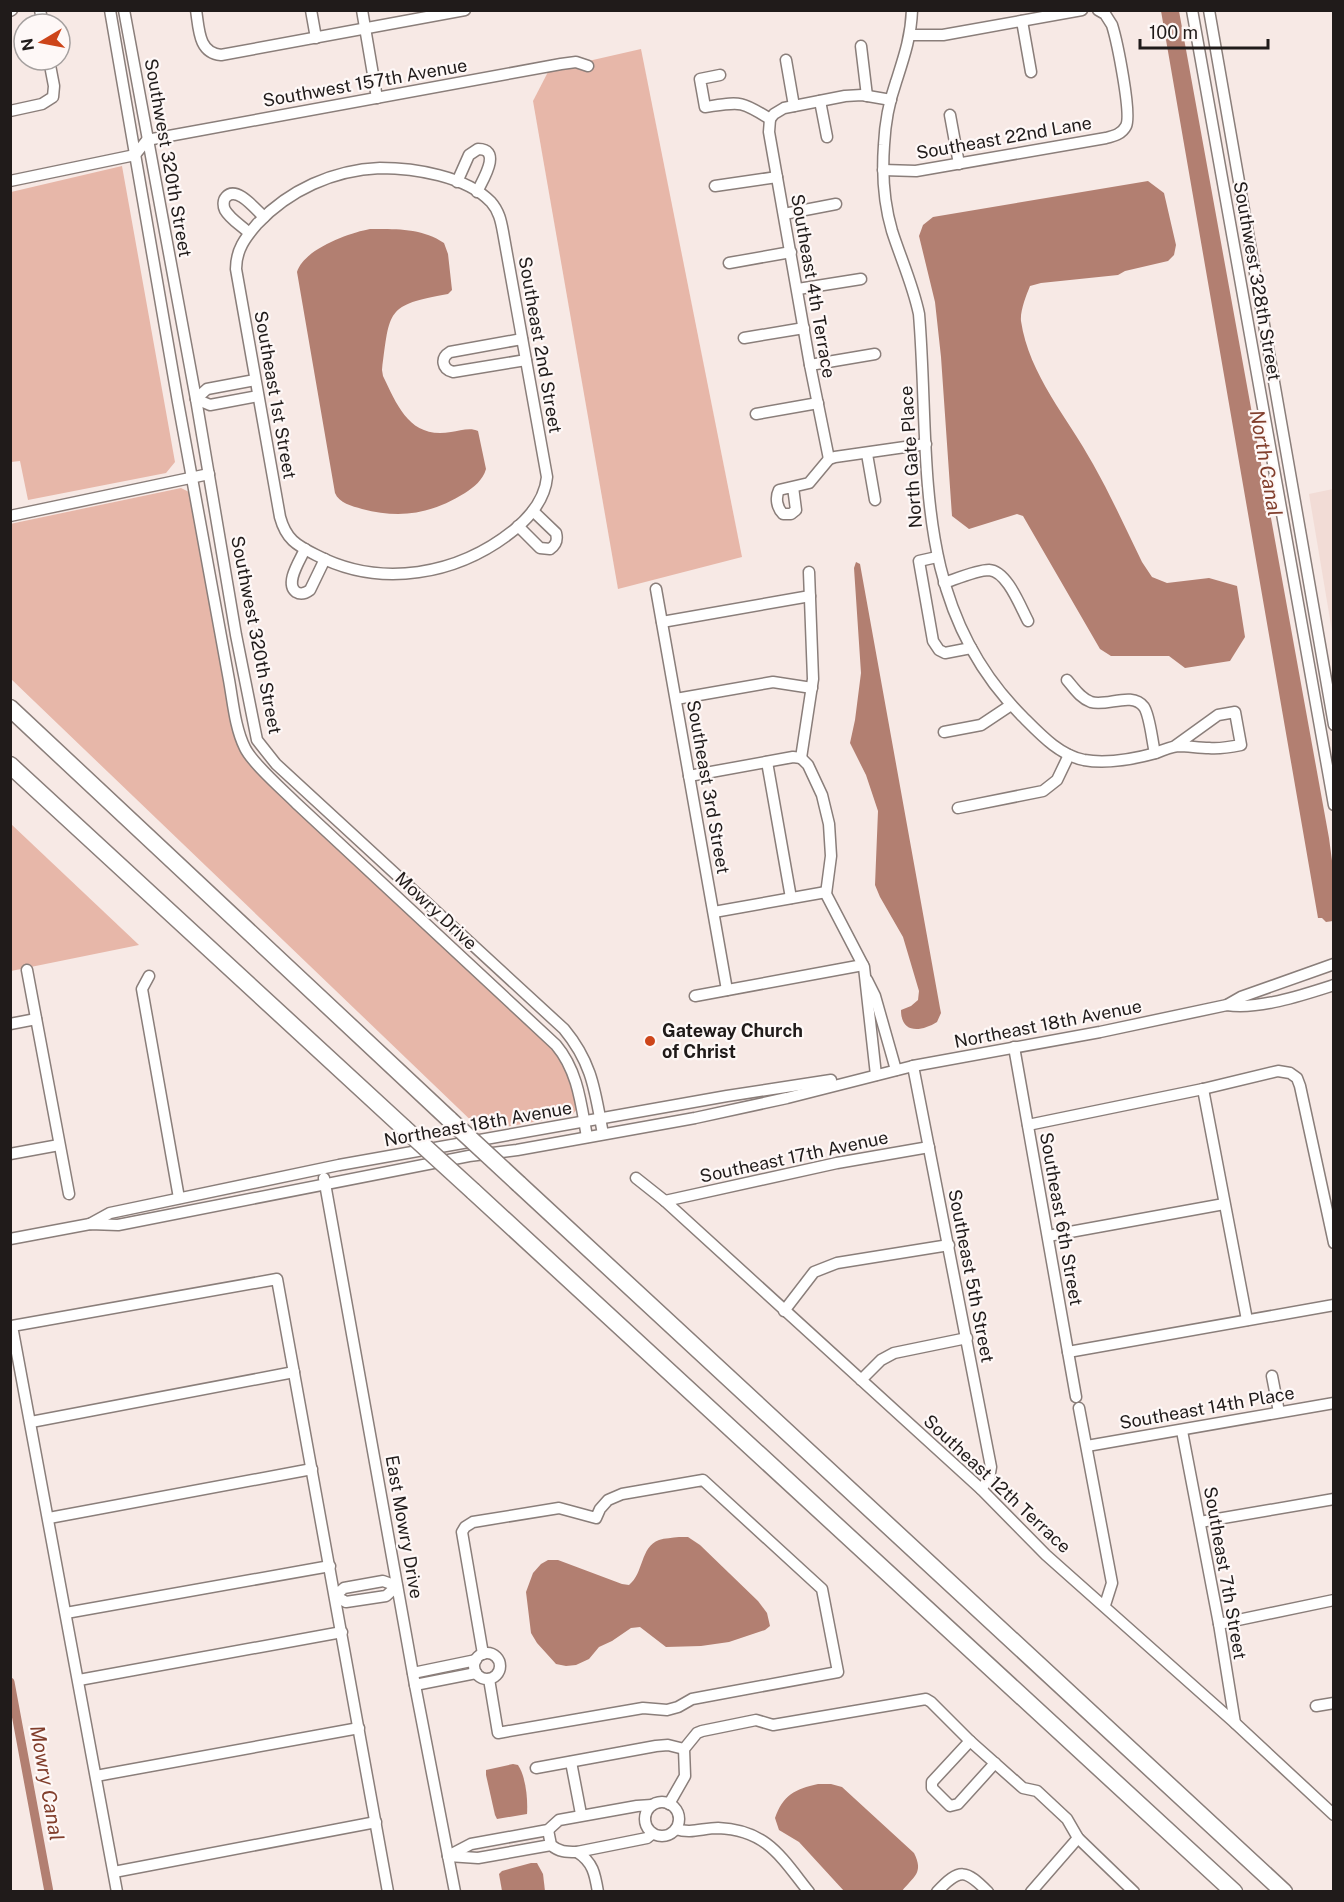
<svg xmlns="http://www.w3.org/2000/svg" width="1344" height="1902" font-family="'Public Sans',sans-serif">
<style>
.built{fill:#f2dcd6}
.green{fill:#e7b7a9}
.water{fill:#b27f71}
.lines{fill:none;stroke-linecap:round;stroke-linejoin:round}
.canal{stroke:#b27f71;stroke-width:9}
.minor-casing{stroke:#8a7e7a;stroke-width:13}
.highway-casing{stroke:#8a7e7a;stroke-width:19}
.minor{stroke:#fff;stroke-width:10}
.highway{stroke:#fff;stroke-width:16}
.highway-bridge-casing{stroke:#8a7e7a;stroke-width:19;stroke-linecap:butt}
.highway-bridge{stroke:#fff;stroke-width:16}
.poi-dot{fill:#cd451a;stroke:#fef8f7;stroke-width:2}
.labels{text-anchor:middle;stroke-width:4.5;stroke-linejoin:round;paint-order:stroke}
.street-label{font-size:18px;fill:#201b1a;stroke:#fef8f7}
.poi-label{font-size:18px;font-weight:bold;fill:#201b1a;stroke:#fef8f7;text-anchor:start}
.water-label{font-size:20px;font-style:italic;fill:#813e2c;stroke:#fef8f7}
</style>
<rect width="100%" height="100%" fill="#f7e9e5"/>
<polygon class="built" points="1333,489 1334,489 1333,637 1309,494"/>
<g class="green">
<polygon points="641,49 742,557 618,589 533,101 549,70"/>
<polygon points="122,166 175,462 166,473 28,500 20,461 11,462 11,192"/>
<polygon points="181,488 191,493 233,729 238,746 256,772 312,826 534,1029 556,1053 569,1075 577,1106 577,1109 572,1115 482,1131 10,678 10,524"/>
<polygon points="11,824 139,945 11,971"/>
</g>
<g class="water">
<polygon points="1161,11 1179,11 1329,838 1334,876 1333,921 1326,922 1322,918 1318,918"/>
<path d="M1148 181 1164 193 1176 245 1174 255 1168 261 1125 271 1118 275 1041 283 1030 286C1026 296 1020 311 1021 321 1029 375 1068 418 1093 464 1111 496 1126 529 1142 562L1152 577 1167 583 1209 578 1237 586 1245 637 1230 661 1185 668 1169 656H1111L1100 649 1023 516 1017 514 969 529 952 516 941 357 935 302 919 236 923 225 933 217Z"/>
<path d="M370 229C396 229 422 228 444 243L448 254 452 290 448 294C386 305 390 310 382 370L383 376C398 407 410 439 451 432 460 431 470 427 478 431L486 469C483 480 474 487 465 493 431 514 401 519 362 509 352 506 339 503 335 493L297 272C304 249 349 233 370 229Z"/>
<path d="M856 562 860 564 940 1008 941 1013 937 1022C921 1032 901 1034 901 1010L911 1006 918 1000 919 991 903 937 880 897 875 885 878 811 866 775 850 743 855 720 861 673 854 568Z"/>
<path d="M679 1537H688L700 1545 758 1601 767 1613 770 1626 765 1630 729 1642 701 1646 666 1647 640 1627 631 1628 612 1641 599 1647 589 1659 576 1665 566 1666 556 1664 537 1643 531 1633 526 1592 533 1573 541 1564 548 1560H558L622 1584 629 1585C644 1573 640 1547 659 1540 665 1538 672 1538 679 1537Z"/>
<path d="M513 1764 518 1765C526 1777 528 1800 527 1814L497 1819 495 1815 486 1775V1770Z"/>
<path d="M818 1784H831L842 1787 914 1853C924 1873 914 1876 902 1891H844L799 1842 779 1830 775 1818C783 1795 795 1789 818 1784Z"/>
<polygon points="531,1863 537,1863 543,1874 545,1891 502,1891 499,1874 502,1871"/>
</g>
<g class="lines">
<polyline class="canal" points="10,1682 49,1892"/>
<defs>
<g id="minor">
<polyline points="40,10 43,24"/>
<path d="M110 10 178 402 229 680C233 702 235 728 245 748 253 764 283 790 296 803L556 1045C578 1071 581 1104 587 1137"/>
<path d="M124 10 196 399 236 635 257 740 276 764 564 1029C593 1064 595 1092 603 1134"/>
<path d="M196 10C199 28 198 53 221 55L465 10"/>
<polyline points="311,10 316,38"/>
<polyline points="362,10 377,98"/>
<path d="M912 10C911 37 904 57 896 82 889 102 885 124 884 145 882 173 884 204 892 231 901 259 913 285 919 314 931 458 909 603 1022 716 1040 734 1059 755 1084 760 1107 764 1134 759 1156 753 1163 750 1170 747 1178 746 1188 746 1199 748 1209 748 1220 749 1231 747 1241 745L1235 712 1218 715 1175 746"/>
<polyline points="1192,10 1334,805"/>
<polyline points="1209,10 1334,725"/>
<polyline points="10,11 12,10"/>
<polyline points="1022,21 1031,72"/>
<polyline points="911,35 943,35 1082,10"/>
<polyline points="861,46 867,96"/>
<polyline points="786,60 794,106"/>
<path d="M720 75 700 79 705 107C740 102 740 100 770 119"/>
<polyline points="820,101 827,137"/>
<polyline points="10,111 42,104 53,97 54,86 49,60"/>
<polyline points="950,115 959,164"/>
<polyline points="770,119 769,132 810,365 829,459"/>
<polyline points="770,119 774,114 784,108 845,96 862,95 891,100"/>
<path d="M380 168C414 168 466 176 491 202 499 211 501 221 503 232L547 477C545 499 531 516 514 530 458 575 381 589 316 555 296 545 286 539 280 517L236 269C236 250 245 238 257 224 289 190 333 170 380 168Z"/>
<path d="M883 170 916 171 1106 138C1114 136 1122 134 1126 126 1132 114 1117 41 1112 25L1105 14 1098 10"/>
<polyline points="10,181 135,155 147,140 561,64 576,62 588,66"/>
<path d="M457 182 469 155 478 149C503 149 482 181 477 192"/>
<polyline points="715,186 777,177"/>
<polyline points="784,214 836,204"/>
<path d="M249 233C242 226 230 219 225 210 223 206 223 200 226 197 237 185 256 210 264 217"/>
<polyline points="729,263 791,252"/>
<polyline points="798,289 861,279"/>
<polyline points="744,338 804,328"/>
<path d="M522 339 450 352C440 358 442 369 453 372L526 360"/>
<polyline points="810,365 875,354"/>
<polyline points="196,399 210,405 258,396"/>
<polyline points="196,399 207,389 255,380"/>
<polyline points="756,414 818,403"/>
<polyline points="867,454 875,500"/>
<path d="M793 487 796 510 791 514H783C777 508 775 498 779 490L809 483 829 459 835 457 926 444"/>
<polyline points="10,516 209,474"/>
<path d="M518 526 540 548 550 549C556 545 558 541 556 533L533 511"/>
<path d="M305 549C301 559 284 583 296 592 301 595 306 593 310 590L325 559"/>
<polyline points="937,557 919,561 933,641 939,650 945,653 971,648"/>
<path d="M944 583C956 579 977 570 989 570 1007 571 1020 606 1028 621"/>
<polyline points="656,589 727,990"/>
<polyline points="662,622 810,596"/>
<path d="M1067 680C1074 688 1080 698 1091 702 1107 707 1132 691 1144 707 1150 716 1152 741 1155 753"/>
<polyline points="676,699 773,682 812,688"/>
<polyline points="944,732 981,725 1011,705"/>
<polyline points="801,758 808,765 822,795 829,824 831,856 826,894 864,967 876,1075"/>
<polyline points="801,758 813,679 809,572"/>
<polyline points="767,762 791,898"/>
<polyline points="689,776 793,757 801,758"/>
<polyline points="958,808 1043,791 1057,780 1069,755"/>
<polyline points="714,912 826,892"/>
<polyline points="27,970 69,1194"/>
<polyline points="149,976 142,989 179,1198"/>
<polyline points="867,980 875,996 896,1070"/>
<polyline points="695,996 863,965"/>
<path d="M1227 1005C1258 1010 1303 995 1334 985"/>
<polyline points="10,1024 36,1019"/>
<polyline points="1014,1047 1076,1397"/>
<polyline points="913,1066 991,1467 989,1479 981,1489"/>
<polyline points="1203,1089 1247,1320"/>
<polyline points="1028,1125 1203,1089 1278,1071 1290,1073 1297,1078 1300,1086 1334,1243"/>
<polyline points="10,1154 59,1145"/>
<polyline points="324,1178 415,1685 455,1892"/>
<polyline points="636,1178 665,1201 981,1489 1046,1555 1235,1723 1334,1815"/>
<polyline points="665,1201 837,1163 929,1147"/>
<polyline points="90,1224 110,1213 339,1165 727,1096 831,1080"/>
<polyline points="1048,1236 1224,1204"/>
<polyline points="10,1239 90,1224 118,1225 469,1156 517,1150 695,1118 787,1098 913,1066 1100,1032 1227,1005 1241,997 1334,964"/>
<polyline points="784,1311 814,1272 837,1263 949,1245"/>
<polyline points="1068,1352 1334,1305"/>
<polyline points="1272,1376 1279,1412"/>
<polyline points="861,1380 881,1360 894,1353 967,1338"/>
<polyline points="1079,1408 1112,1583 1105,1605"/>
<polyline points="31,1422 294,1372"/>
<polyline points="1182,1431 1219,1624 1235,1723"/>
<polyline points="1087,1446 1334,1403"/>
<polyline points="49,1518 312,1469"/>
<polyline points="1200,1522 1334,1499"/>
<polygon points="383,1581 397,1586 386,1596 346,1602 335,1596 344,1588"/>
<polyline points="66,1613 330,1566"/>
<polyline points="1219,1624 1334,1600"/>
<circle cx="487" cy="1666" r="13"/>
<polyline points="483,1654 462,1532 465,1527 473,1522 559,1508 596,1518 600,1509 608,1500 622,1494 703,1480 822,1589 838,1672 708,1696 692,1699 678,1707 667,1710 643,1708 498,1733 489,1679"/>
<polyline points="413,1673 476,1660"/>
<polyline points="79,1680 342,1632"/>
<polyline points="415,1685 476,1673"/>
<polyline points="1316,1706 1334,1703"/>
<polyline points="970,1741 932,1782 932,1788 950,1806 958,1804 995,1763"/>
<polyline points="571,1762 581,1814"/>
<polyline points="536,1768 656,1746 668,1745 684,1749"/>
<polyline points="96,1776 359,1728"/>
<circle cx="662" cy="1819" r="17"/>
<polyline points="669,1804 685,1776 684,1749 697,1733 702,1731 756,1720 773,1725 926,1699 931,1702 970,1741 1023,1788 1037,1791 1067,1819 1078,1838 1134,1892"/>
<path d="M676 1829C691 1834 703 1828 718 1828 767 1830 781 1857 809 1892"/>
<path d="M548 1830 551 1845C559 1852 566 1852 577 1852L647 1838 652 1834"/>
<path d="M577 1852C593 1862 595 1874 598 1892"/>
<polyline points="448,1856 471,1844 548,1830 559,1820 637,1806 652,1805"/>
<polyline points="448,1856 478,1858 551,1845"/>
<polyline points="114,1872 376,1822"/>
<polyline points="117,1892 12,1326 277,1279 388,1892"/>
<path d="M937 1892C960 1867 966 1870 988 1892"/>
<polyline points="1031,1892 1078,1838"/>
</g>
<g id="highway">
<polyline points="10,708 450,1120"/>
<polyline points="10,765 404,1128"/>
<polyline points="519,1184 1284,1892"/>
<polyline points="473,1191 1234,1892"/>
</g>
</defs>
<use href="#minor" class="minor-casing"/>
<use href="#highway" class="highway-casing"/>
<use href="#minor" class="minor"/>
<use href="#highway" class="highway"/>
<defs>
<g id="highway-bridge">
<polyline points="450,1120 519,1184"/>
<polyline points="404,1128 473,1191"/>
</g>
</defs>
<use href="#highway-bridge" class="highway-bridge-casing"/>
<use href="#highway-bridge" class="highway-bridge"/>
</g>
<circle class="poi-dot" cx="650" cy="1041" r="6"/>
<g class="labels">
<g class="street-label">
<text transform="translate(365 83) rotate(-10)" y="6">Southwest 157th Avenue</text>
<text transform="translate(1004 138) rotate(-10)" y="6">Southeast 22nd Lane</text>
<text transform="translate(168 158) rotate(80)" y="6">Southwest 320th Street</text>
<text transform="translate(1257 281) rotate(80)" y="6">Southwest 328th Street</text>
<text transform="translate(813 286) rotate(80)" y="6">Southeast 4th Terrace</text>
<text transform="translate(540 345) rotate(80)" y="6">Southeast 2nd Street</text>
<text transform="translate(275 395) rotate(80)" y="6">Southeast 1st Street</text>
<text transform="translate(911 457) rotate(-94)" y="6">North Gate Place</text>
<text transform="translate(256 635) rotate(79)" y="6">Southwest 320th Street</text>
<text transform="translate(708 787) rotate(80)" y="6">Southeast 3rd Street</text>
<text transform="translate(436 911) rotate(43)" y="6">Mowry Drive</text>
<text transform="translate(1048 1024) rotate(-11)" y="6">Northeast 18th Avenue</text>
<text transform="translate(478 1124) rotate(-10)" y="6">Northeast 18th Avenue</text>
<text transform="translate(794 1157) rotate(-12)" y="6">Southeast 17th Avenue</text>
<text transform="translate(1061 1219) rotate(80)" y="6">Southeast 6th Street</text>
<text transform="translate(971 1276) rotate(79)" y="6">Southeast 5th Street</text>
<text transform="translate(1207 1408) rotate(-10)" y="6">Southeast 14th Place</text>
<text transform="translate(997 1484) rotate(43)" y="6">Southeast 12th Terrace</text>
<text transform="translate(404 1527) rotate(80)" y="6">East Mowry Drive</text>
<text transform="translate(1225 1573) rotate(80)" y="6">Southeast 7th Street</text>
</g>
<g class="poi-label">
<text x="662" y="1037">Gateway Church<tspan x="662" dy="21">of Christ</tspan></text>
</g>
<g class="water-label">
<text transform="translate(1266 463) rotate(80)" y="7">North Canal</text>
<text transform="translate(47 1783) rotate(80)" y="7">Mowry Canal</text>
</g>
</g>
<rect width="1344" height="1902" fill="none" stroke="#201b1a" stroke-width="24"/>
<g transform="translate(42 42) rotate(260)"><circle r="28" fill="#fef8f7" stroke="#a5a09f" stroke-width="1.5"/>
<path d="M0-4.5L10 22L0 15L-10 22Z" fill="#cd451a"/>
<text y="-9" font-size="16" font-weight="bold" text-anchor="middle" fill="#201b1a">N</text>
</g>
<path d="M1140 39v9h128v-9" fill="none" stroke="#201b1a" stroke-width="3"/>
<text x="1149" y="39" font-size="18" fill="#201b1a" stroke="#fef8f7" stroke-width="4.5" paint-order="stroke">100 m</text>
</svg>
